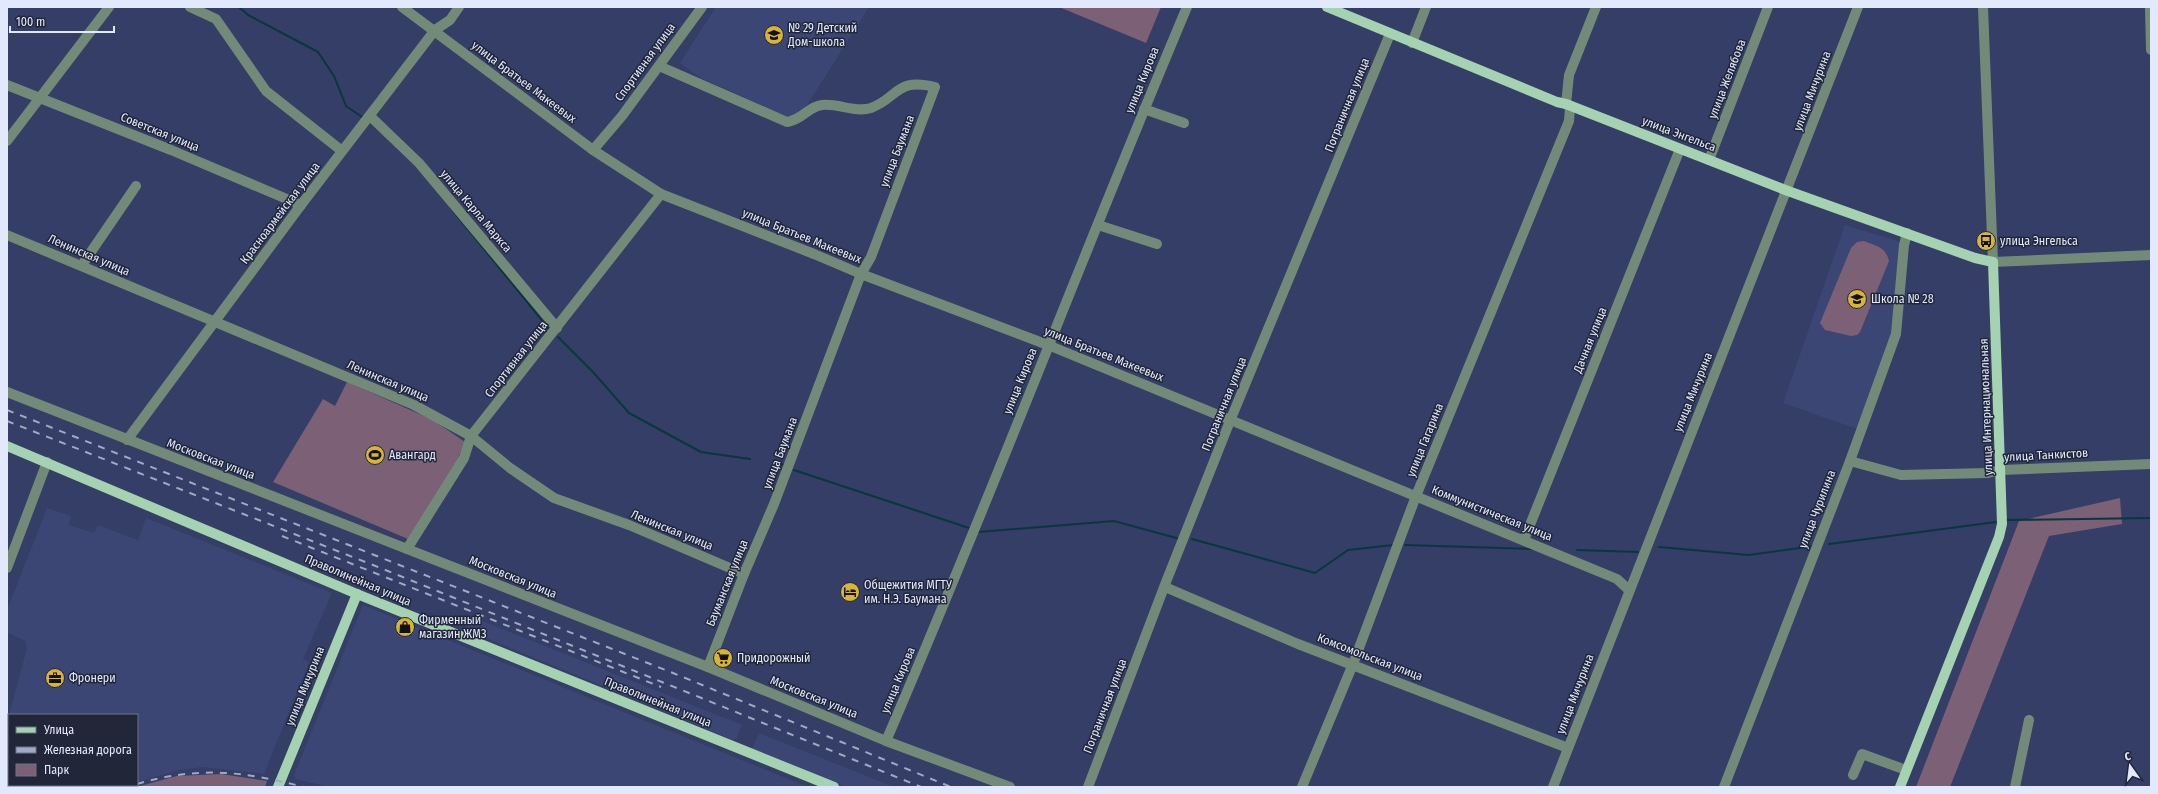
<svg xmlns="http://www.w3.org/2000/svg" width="2158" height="794" font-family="'Fira Sans Condensed',sans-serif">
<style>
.built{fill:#3b4675}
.green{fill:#7b6076}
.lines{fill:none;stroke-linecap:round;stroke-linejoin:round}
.stream{stroke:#0a373f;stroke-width:2}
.minor{stroke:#748a79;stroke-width:10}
.major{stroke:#a5d2b0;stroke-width:10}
.rail{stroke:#a2a9c5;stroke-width:2;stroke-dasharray:7 7;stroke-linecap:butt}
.labels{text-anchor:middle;stroke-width:3;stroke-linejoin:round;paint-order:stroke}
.poi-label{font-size:12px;fill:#e3e9fd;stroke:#212739;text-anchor:start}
.street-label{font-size:12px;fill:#e3e9fd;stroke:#212739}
</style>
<rect width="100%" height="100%" fill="#343e66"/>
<g class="built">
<polygon points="716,7 869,7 804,110 798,115 786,116 699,77 680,63"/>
<polygon points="1845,225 1901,242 1893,329 1857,429 1783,403"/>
<polygon points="47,508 71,516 69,525 94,533 98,525 138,540 146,518 332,593 303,659 309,662 264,774 203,767 179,770 137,782 137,715 9,715 27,648 25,641 7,632 7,610"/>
<polygon points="363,605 643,720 808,787 329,787 296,779 294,775"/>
<polygon points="470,616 742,725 737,738 733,740 467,630 466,622"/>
<polygon points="759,733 894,787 846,787 752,749"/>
<polygon points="76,785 128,785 124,787 80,787"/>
</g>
<g class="green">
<polygon points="1059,7 1161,7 1146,43"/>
<path d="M1864 241C1876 246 1886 247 1889 261L1860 332 1857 335 1851 336 1825 330 1820 323 1851 248 1857 242Z"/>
<polygon points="347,382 433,420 465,442 454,468 408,539 273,482 323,399 335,406"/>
<polygon points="2120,498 2122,524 2049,536 1950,787 1916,787 2019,521"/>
<polygon points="221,774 267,781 265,787 136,787 177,776"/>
</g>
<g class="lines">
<g class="stream">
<polyline points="239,7 248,15 318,52 334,76 346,106 362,117"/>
<polyline points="450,207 549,329"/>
<polyline points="558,337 593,372 629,413 701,452 750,459"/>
<polyline points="781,464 783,465"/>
<polyline points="794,470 969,528"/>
<polyline points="2007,520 2151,518"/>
<polyline points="978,532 1114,521 1180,539"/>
<polyline points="1192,539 1315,573 1348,550 1393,545"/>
<polyline points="1829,544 1996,522"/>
<polyline points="1405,545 1532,549"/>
<polyline points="1659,547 1749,555 1813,546"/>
<polyline points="1577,550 1638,552"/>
</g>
<g class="minor">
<polyline points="190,7 216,19 266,91 342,151"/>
<polyline points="402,7 593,150 661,194 814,254 861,274 1048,345 1617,579 1629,590"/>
<polyline points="1983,7 1993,262 2151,255"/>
<polyline points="2150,7 2151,50"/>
<polyline points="1412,43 1426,7"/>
<path d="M659 66 787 122C804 119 807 107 822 105 838 103 855 113 871 108 898 98 896 77 935 87L871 257 861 274 774 504 744 574 708 667"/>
<polyline points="7,85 171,150 301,205"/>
<polyline points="1144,109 1184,123"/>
<polyline points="370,116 419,163 557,328"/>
<polyline points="7,141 109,7"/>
<polyline points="593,150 622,116 702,7"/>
<polyline points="1709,160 1768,7"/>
<polyline points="1098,225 1157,244"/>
<polyline points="7,235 414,405 471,436 510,468 554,498 629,525 744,574"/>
<polyline points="82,265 136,186"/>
<polyline points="7,392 708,667 886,741 1010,787"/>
<polyline points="127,440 301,205 435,30 450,20 459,7"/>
<polyline points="1850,461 1901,475 1988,473 2001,470 2151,464"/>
<polyline points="1524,540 1680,149"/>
<polyline points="407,549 464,458 471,436 661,194"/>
<polyline points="7,568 47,462"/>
<polyline points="1165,587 1298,644 1568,748"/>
<path d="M886 741C991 498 1084 251 1187 7"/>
<polyline points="1853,775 1862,754 1906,770"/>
<polyline points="1088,787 1166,582 1230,421 1390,34"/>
<polyline points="1302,787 1353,664 1416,496 1569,121 1570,108 1566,104 1569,75 1596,7"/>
<path d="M1553 787C1653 526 1758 267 1858 7"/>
<polyline points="1724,787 1850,461 1896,334 1904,245 1907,233"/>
<polyline points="2015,787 2029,720"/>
</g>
<g class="major">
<polyline points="1327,7 1557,102 1566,104 1788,191 1975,258 1993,262 2002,524 1999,537 1900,787"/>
<polyline points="7,446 357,594 834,787"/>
<polyline points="278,787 357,594"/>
</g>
<g class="rail">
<polyline points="7,410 673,673 951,787"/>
<polyline points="7,421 373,565 921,787"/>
<polyline points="282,536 661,687"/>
<path d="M137 784C200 766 241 771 304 787"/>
</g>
</g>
<defs>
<symbol id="school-disc" viewBox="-11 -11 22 22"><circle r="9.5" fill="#d8b434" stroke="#212739"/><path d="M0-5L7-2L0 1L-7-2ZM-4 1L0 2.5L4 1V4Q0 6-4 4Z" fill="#111"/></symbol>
<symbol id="bus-disc" viewBox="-11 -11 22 22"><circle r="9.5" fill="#d8b434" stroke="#212739"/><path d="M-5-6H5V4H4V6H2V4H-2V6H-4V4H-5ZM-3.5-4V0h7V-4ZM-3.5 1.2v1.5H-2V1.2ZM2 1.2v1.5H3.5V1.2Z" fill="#111"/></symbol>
<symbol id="stadium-disc" viewBox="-11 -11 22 22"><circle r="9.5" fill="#d8b434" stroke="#212739"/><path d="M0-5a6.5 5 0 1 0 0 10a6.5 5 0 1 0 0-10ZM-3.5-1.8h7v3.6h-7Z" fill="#111"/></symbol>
<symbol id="hotel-disc" viewBox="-11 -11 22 22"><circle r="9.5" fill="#d8b434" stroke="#212739"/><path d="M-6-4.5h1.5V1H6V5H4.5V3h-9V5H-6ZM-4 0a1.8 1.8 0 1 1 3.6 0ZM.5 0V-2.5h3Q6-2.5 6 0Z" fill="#111"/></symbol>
<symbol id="shop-disc" viewBox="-11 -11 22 22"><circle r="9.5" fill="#d8b434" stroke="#212739"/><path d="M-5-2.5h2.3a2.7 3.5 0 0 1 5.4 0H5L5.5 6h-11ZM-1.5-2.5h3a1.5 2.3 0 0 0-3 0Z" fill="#111"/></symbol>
<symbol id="supermarket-disc" viewBox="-11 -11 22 22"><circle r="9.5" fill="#d8b434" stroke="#212739"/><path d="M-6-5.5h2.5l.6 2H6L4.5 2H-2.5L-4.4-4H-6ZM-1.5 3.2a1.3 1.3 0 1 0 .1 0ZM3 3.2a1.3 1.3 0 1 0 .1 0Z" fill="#111"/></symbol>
<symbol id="office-disc" viewBox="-11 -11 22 22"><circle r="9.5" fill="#d8b434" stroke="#212739"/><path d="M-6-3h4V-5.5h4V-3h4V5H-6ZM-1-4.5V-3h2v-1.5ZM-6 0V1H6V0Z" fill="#111"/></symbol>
</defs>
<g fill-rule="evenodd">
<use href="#school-disc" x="763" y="24" width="22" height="22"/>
<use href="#bus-disc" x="1975" y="230" width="22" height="22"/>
<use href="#school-disc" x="1846" y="288" width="22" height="22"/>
<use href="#stadium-disc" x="364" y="444" width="22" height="22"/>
<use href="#hotel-disc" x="839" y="581" width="22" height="22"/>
<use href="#shop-disc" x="394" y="616" width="22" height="22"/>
<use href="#supermarket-disc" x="712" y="647" width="22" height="22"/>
<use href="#office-disc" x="44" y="667" width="22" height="22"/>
</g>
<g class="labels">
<g class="poi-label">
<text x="788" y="32">№ 29 Детский<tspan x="788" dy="14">Дом-школа</tspan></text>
<text x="2000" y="245">улица Энгельса</text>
<text x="1871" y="303">Школа № 28</text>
<text x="389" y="459">Авангард</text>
<text x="864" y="589">Общежития МГТУ<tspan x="864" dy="14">им. Н.Э. Баумана</tspan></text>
<text x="419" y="624">Фирменный<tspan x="419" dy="14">магазин ЖМЗ</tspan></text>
<text x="737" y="662">Придорожный</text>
<text x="69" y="682">Фронери</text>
</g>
<g class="street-label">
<text transform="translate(645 62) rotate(-54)" y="4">Спортивная улица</text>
<text transform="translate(1727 79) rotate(-69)" y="4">улица Желябова</text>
<text transform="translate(1142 80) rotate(-68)" y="4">улица Кирова</text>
<text transform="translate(524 82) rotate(37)" y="4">улица Братьев Макеевых</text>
<text transform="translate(1812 91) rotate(-69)" y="4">улица Мичурина</text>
<text transform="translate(1347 105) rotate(-68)" y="4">Пограничная улица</text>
<text transform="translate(160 132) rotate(22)" y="4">Советская улица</text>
<text transform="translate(1679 134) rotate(21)" y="4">улица Энгельса</text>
<text transform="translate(897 151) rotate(-69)" y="4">улица Баумана</text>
<text transform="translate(476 211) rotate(50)" y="4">улица Карла Маркса</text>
<text transform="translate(280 213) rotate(-53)" y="4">Красноармейская улица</text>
<text transform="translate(802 236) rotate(22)" y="4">улица Братьев Макеевых</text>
<text transform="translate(89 255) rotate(23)" y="4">Ленинская улица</text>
<text transform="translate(1590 340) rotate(-68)" y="4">Дачная улица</text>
<text transform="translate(1104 354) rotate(22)" y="4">улица Братьев Макеевых</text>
<text transform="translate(516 359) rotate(-52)" y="4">Спортивная улица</text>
<text transform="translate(388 381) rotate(23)" y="4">Ленинская улица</text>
<text transform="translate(1020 381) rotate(-68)" y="4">улица Кирова</text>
<text transform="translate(1693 392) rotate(-68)" y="4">улица Мичурина</text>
<text transform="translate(1224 404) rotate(-68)" y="4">Пограничная улица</text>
<text transform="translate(1986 407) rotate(-92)" y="4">улица Интернациональная</text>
<text transform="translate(1425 440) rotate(-68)" y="4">улица Гагарина</text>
<text transform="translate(780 453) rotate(-69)" y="4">улица Баумана</text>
<text transform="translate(2046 455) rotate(-3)" y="4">улица Танкистов</text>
<text transform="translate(211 459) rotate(21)" y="4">Московская улица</text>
<text transform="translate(1817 509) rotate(-69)" y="4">улица Чурилина</text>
<text transform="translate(1492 513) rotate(22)" y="4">Коммунистическая улица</text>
<text transform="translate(672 530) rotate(22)" y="4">Ленинская улица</text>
<text transform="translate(513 577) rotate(22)" y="4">Московская улица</text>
<text transform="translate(358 580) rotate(23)" y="4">Праволинейная улица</text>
<text transform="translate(727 583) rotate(-68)" y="4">Бауманская улица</text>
<text transform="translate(1370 657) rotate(21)" y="4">Комсомольская улица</text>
<text transform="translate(898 680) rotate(-67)" y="4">улица Кирова</text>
<text transform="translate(305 686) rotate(-68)" y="4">улица Мичурина</text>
<text transform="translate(1575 694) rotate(-69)" y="4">улица Мичурина</text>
<text transform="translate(814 697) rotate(22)" y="4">Московская улица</text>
<text transform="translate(658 702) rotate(22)" y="4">Праволинейная улица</text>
<text transform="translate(1105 706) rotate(-69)" y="4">Пограничная улица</text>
</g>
</g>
<rect width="2158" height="794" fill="none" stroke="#e3e9fd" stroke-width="16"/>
<rect x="8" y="714" width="130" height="72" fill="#212739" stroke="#6f7587"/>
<rect x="16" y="727" width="20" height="6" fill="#a5d2b0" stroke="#6f7587"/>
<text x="44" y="734" font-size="12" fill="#e3e9fd">Улица</text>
<rect x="16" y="747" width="20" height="6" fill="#a2a9c5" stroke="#6f7587"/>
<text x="44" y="754" font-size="12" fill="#e3e9fd">Железная дорога</text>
<rect x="16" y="764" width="20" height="12" fill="#7b6076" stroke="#6f7587"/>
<text x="44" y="774" font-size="12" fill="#e3e9fd">Парк</text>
<g transform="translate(2130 766) rotate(346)" stroke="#212739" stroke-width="3" paint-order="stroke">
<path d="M0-3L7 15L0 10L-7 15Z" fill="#e3e9fd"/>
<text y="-6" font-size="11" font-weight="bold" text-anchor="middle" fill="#e3e9fd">С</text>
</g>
<path d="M10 26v6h104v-6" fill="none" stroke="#e3e9fd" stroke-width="2"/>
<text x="16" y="26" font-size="12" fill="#e3e9fd" stroke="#212739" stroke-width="3" paint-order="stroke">100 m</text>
</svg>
